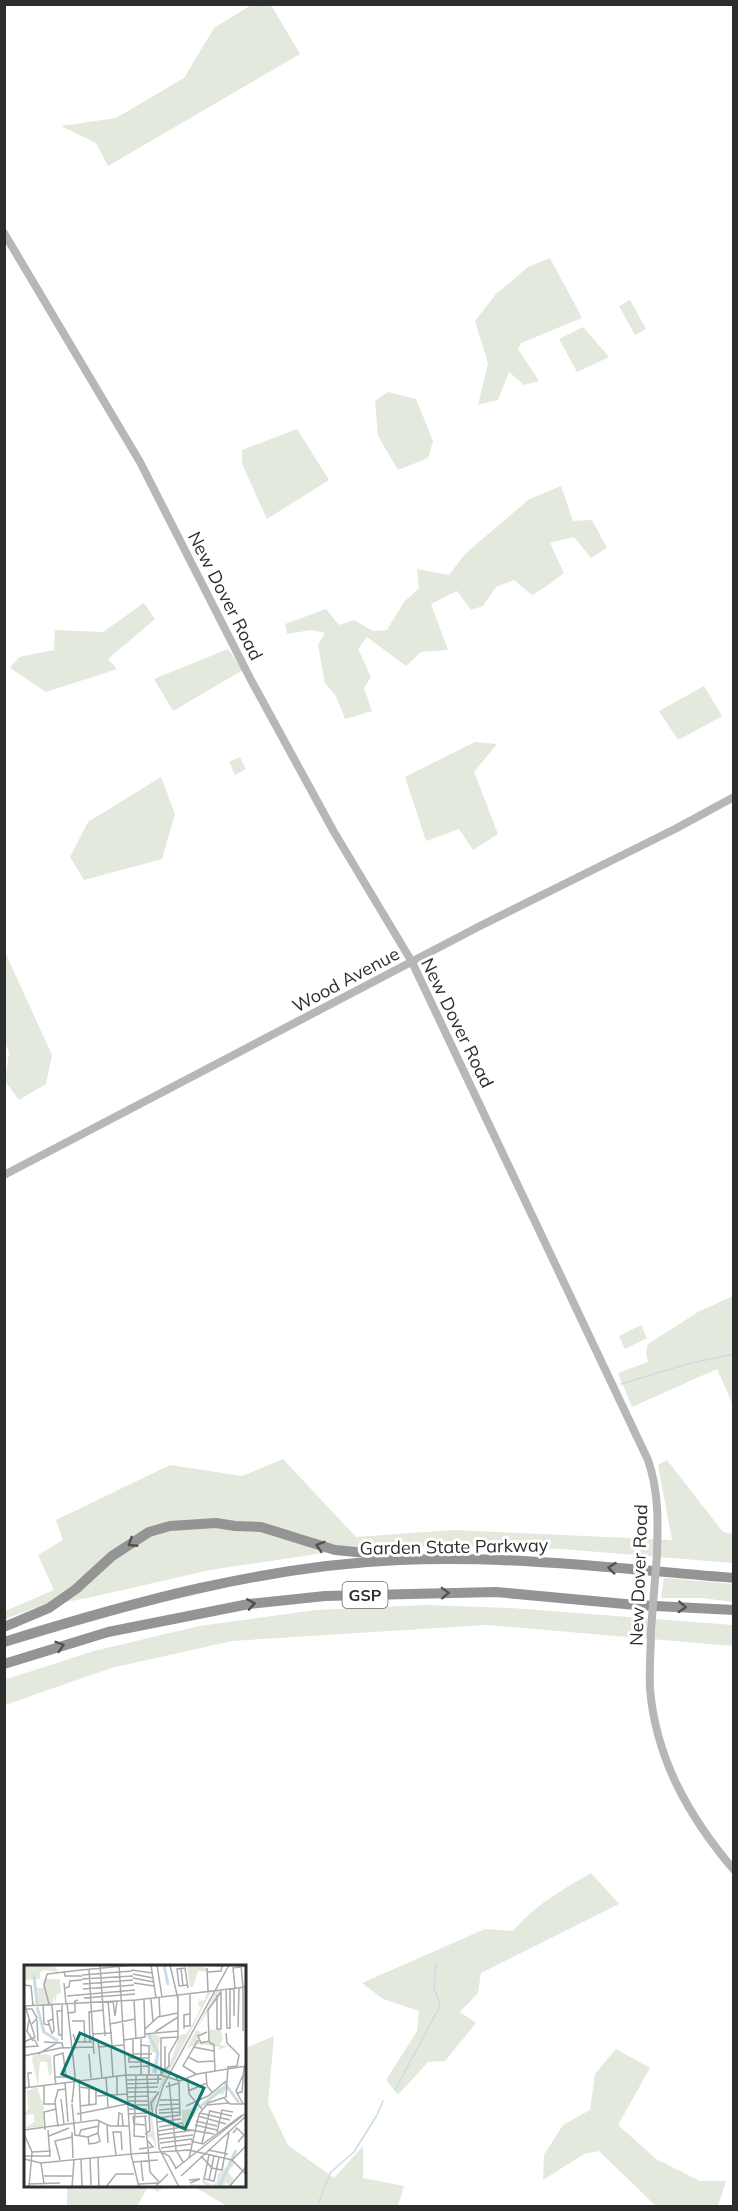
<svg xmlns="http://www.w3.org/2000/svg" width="738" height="2211" font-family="Mulish,sans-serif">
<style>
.green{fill:#e3e9dc}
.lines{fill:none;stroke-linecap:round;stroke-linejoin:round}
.stream{stroke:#cadde7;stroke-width:1.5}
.secondary{stroke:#b7b7b7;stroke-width:8}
.highway{stroke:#949494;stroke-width:10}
.secondary-bridge{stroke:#b7b7b7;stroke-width:8}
.oneway{stroke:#515151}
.labels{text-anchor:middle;stroke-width:6;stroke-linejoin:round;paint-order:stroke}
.shield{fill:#fff;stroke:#6c6c6c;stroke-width:1.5}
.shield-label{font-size:16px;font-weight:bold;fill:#2d2d2d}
.street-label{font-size:18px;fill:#2d2d2d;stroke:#fff}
.inset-river{fill:none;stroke:#cadde7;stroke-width:3}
.inset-road{fill:none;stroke:#ababab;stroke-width:1.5}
.view{fill:#0f766e;fill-opacity:0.15;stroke:#0f766e;stroke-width:3}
.inset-edge{fill:none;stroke:#2d2d2d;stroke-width:3}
</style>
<rect width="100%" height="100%" fill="#fff"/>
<g class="green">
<polygon points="253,4 271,5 300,54 108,166 96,143 61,126 116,118 184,78 214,28"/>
<polygon points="550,258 582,318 521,343 518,349 539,381 524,385 509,372 498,400 478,405 488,363 475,321 496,294 528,267"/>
<polygon points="630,300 646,329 635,335 619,306"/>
<polygon points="583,327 609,357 577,372 559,339"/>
<polygon points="388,392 416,399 433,441 428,458 398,470 378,436 375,401"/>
<polygon points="297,429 329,480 267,519 242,464 242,450"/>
<polygon points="561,486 573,521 592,520 607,548 591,558 574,537 550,543 564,573 544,588 532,595 514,580 496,587 483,606 471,610 457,591 431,604 448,650 421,652 406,666 367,637 358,649 371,677 364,688 372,711 345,719 336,696 325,683 318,645 325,633 311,630 287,634 285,624 326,609 339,625 354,620 373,631 387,630 404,602 419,588 417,569 449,575 465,554 528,500"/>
<polygon points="144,603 155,619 108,659 117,669 46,692 10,668 19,657 54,650 55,630 103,632"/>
<polygon points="228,649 243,670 173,711 154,679"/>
<polygon points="704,686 722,716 678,740 659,711"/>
<polygon points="475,742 497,744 474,772 498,834 473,850 459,829 426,841 405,777"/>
<polygon points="240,757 246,769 235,775 229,762"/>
<polygon points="161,777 175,814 162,859 84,880 70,857 88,822"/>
<polygon points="4,950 52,1055 46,1084 19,1100 5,1081 9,1053 4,1037"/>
<polygon points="733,1296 733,1405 717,1369 632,1407 618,1373 648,1362 646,1353 648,1344 698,1312"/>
<polygon points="641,1325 647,1338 625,1349 619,1336"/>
<polygon points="283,1459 356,1537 453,1530 672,1540 658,1465 667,1460 723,1532 733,1534 733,1563 562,1549 437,1546 323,1553 210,1570 92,1597 35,1608 5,1619 5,1611 54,1590 38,1555 63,1540 56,1520 170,1465 242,1476"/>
<polygon points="664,1578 733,1584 733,1602 702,1598 661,1598"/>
<polygon points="426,1605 511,1608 733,1625 733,1646 486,1625 232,1641 111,1668 5,1705 4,1680 94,1651 199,1626 316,1610"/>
<path d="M591 1873 619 1904 481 1973 478 1993 460 2012 476 2023 445 2061 428 2062 398 2095 386 2080 417 2031 419 2011 383 1999 362 1983 485 1929 513 1931C535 1905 562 1890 591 1873Z"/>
<polygon points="274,2036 268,2104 288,2145 334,2178 363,2146 363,2178 404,2186 398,2206 227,2206 193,2186 244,2186 245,2048"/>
<polygon points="616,2049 650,2068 618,2125 656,2159 700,2181 726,2181 718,2206 656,2206 599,2151 584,2154 543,2180 544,2155 563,2125 590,2110 595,2074"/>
<polygon points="67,2186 164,2186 158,2192 148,2187 137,2206 70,2206 67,2205"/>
</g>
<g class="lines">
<g class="stream">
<polyline points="621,1384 687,1364 734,1354"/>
<polyline points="395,2090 439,2008 440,2004 434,1988 436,1964"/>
<polyline points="317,2206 331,2172 354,2152 377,2115 383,2101"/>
<polyline points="338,2206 343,2206"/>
</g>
<g class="secondary">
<path d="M4 233 140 462 251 680 334 832 412 962 648 1460C659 1492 658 1522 657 1554"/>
<polyline points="4,1175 478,927 675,829 734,797"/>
<path d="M651 1630C651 1650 649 1670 650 1689 656 1759 689 1817 734 1870"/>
</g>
<g class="highway">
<polyline points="4,1627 49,1608 76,1589 112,1556 149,1532 170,1526 216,1523 235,1526 261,1527 335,1550 367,1553 389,1558"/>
<path d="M4 1642C133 1602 264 1566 399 1560 511 1555 622 1569 734 1578"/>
<polyline points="4,1664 108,1632 249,1604 325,1596 496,1592 636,1605 734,1610"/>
</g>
<polyline class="secondary-bridge" points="651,1630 657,1554"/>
</g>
<defs><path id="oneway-chevron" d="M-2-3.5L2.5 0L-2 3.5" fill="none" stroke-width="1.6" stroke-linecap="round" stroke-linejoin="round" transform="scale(1.5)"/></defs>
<g class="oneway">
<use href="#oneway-chevron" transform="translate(132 1543) rotate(147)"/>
<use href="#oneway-chevron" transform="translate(320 1546) rotate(-162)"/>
<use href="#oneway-chevron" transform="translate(612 1568) rotate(-174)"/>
<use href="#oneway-chevron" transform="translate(445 1593) rotate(-2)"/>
<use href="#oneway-chevron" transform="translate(251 1604) rotate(-9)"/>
<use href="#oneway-chevron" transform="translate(682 1607) rotate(3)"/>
<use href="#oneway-chevron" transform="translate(60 1646) rotate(-17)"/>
</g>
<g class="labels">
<rect class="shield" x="342.5" y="1582" width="45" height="26" rx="4.5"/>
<g class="shield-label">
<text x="365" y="1601">GSP</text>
</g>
<g class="street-label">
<text transform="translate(225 596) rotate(63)" y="6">New Dover Road</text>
<text transform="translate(346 980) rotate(-28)" y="6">Wood Avenue</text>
<text transform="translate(457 1023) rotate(64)" y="6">New Dover Road</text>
<text transform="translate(454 1547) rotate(-1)" y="6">Garden State Parkway</text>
<text transform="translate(639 1575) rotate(-88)" y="6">New Dover Road</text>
</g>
</g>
<g transform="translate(24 1965)">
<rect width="222" height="222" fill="#fff"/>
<path d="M0 0H30L34 7 21 5 16 7V14L0 15ZM163 0 183 3 184 7 174 6 169 22H166ZM20 14H36L37 28 33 29 31 39 30 30 29 39H14L13 23H19ZM192 26H197L172 65 177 67 173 75 185 77 184 65 196 64 199 73 196 80 204 81 195 85V82L174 79 163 83 135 137ZM183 27H187L133 130 128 151 133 187 129 174 123 170 128 167 124 136 133 128 140 111 136 109 145 101 156 70 162 69 173 51 177 42H175L174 32 175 36 181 35ZM124 68 136 71 132 109 128 107 132 88 127 87ZM21 89 27 91 28 109 25 111 23 97H16L14 121 8 94 9 90ZM202 116V123L199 130 192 128 185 137 178 138 170 152 164 154 166 158 158 160V145L173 143 195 123 201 121ZM13 122 20 143 19 162 1 163 10 157V149L0 150 4 144 3 126ZM205 194 211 198 204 207 210 215 205 221 201 217V222H167L166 219 181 220 178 217V214L188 220 193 217 194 209 204 201Z" fill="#e3e9dc"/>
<path class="inset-river" d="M140 0 144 20M10 10 13 39M13 42 20 67 34 76M124 69 134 88 131 108M200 117 215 138M177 141 201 122M195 222 212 185"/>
<path class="inset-road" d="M76 0 81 71M95 0 107 189 165 185 208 195 222 209M127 0 132 33M133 0 138 32M146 0 154 34M180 0 200 1M217 0 219 22M157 3 159 21M183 3 184 26M65 4 70 89M57 5 110 0M108 5 128 8M40 6 41 11H58M184 7 197 6 198 1M23 9 57 5M23 9 20 20 25 39M109 9 129 13M58 10 108 6M109 13 130 17M58 14 109 11M40 18 42 39M110 18 130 21M59 19 109 15M0 20 7 21 9 40M163 20 155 21 153 4 161 3 164 23M219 22V66M41 23 45 22 46 16 58 15M211 23 209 3 222 1M59 24 110 20M202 25 203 63H206V23M193 30V64H197V26M43 31 111 25M60 33 111 29M135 33 136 52M127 34 129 57M110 35 112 74M84 36 88 80M89 36 91 51 93 36M38 39V75M43 39 51 110 48 138M19 40 20 59 25 60M28 40 30 66 28 68 24 56 29 54M0 41 112 35 222 22M2 44H8L13 53 8 59M44 48 51 47V36L54 35M210 51V23M5 55 3 66 9 76M13 55 14 76M48 56H60L61 78M86 59 111 54M160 61H166V28M214 62 215 23M121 64 134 52 154 48M160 64V50L166 49M131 67 154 52M183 67 174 71 177 78 185 76 184 45 197 27M202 68 203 78 215 90 213 101M49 69 52 77H68M68 69 88 68M121 69 154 66M38 70H35L33 46H38M117 73V110M109 74V93M74 75 78 113M100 75 121 72 120 34M0 77 11 72 1 41M20 77 38 78 39 83M66 77 65 47 79 45M185 77 190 80 191 107M87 81 89 112M141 81V105M0 82 14 81 10 74M74 82 100 80M169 82 190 86M14 89 33 78M65 89 67 113M109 89H128M105 90V97H125V81L117 80M0 91 36 83 70 82M164 92 174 97 190 96M105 93H124M105 102 125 101V110M137 108V73L154 72M182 108 183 121 188 127M172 109 159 101 174 75M136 110 145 101V89L154 73V30M93 111V130M112 111 110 171 121 172M31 112H42L39 88 30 91V92L31 114 32 119M82 112 84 142M55 114 57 156M164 114 165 129 178 144M102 115 138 114M41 117 44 157M145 117 152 185 159 197M102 119 134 118V110M20 121V139H31M65 121V140M5 122 4 108H8M55 122 72 124V139L56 141M142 122 155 118 151 110M0 123 102 110H136L156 116 173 109 222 101M103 123 134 122M164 126 183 118M103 127H133M212 128 218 127 220 102M73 131 103 129M103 132 124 131M200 133 206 139H222M37 134 40 159M136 135H155M103 136H124M48 139 51 170 64 172 74 168 75 155M219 139 212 126 220 108M104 140H124M135 140 155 139M182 140 205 138M162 141 184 131 202 116M104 144H123M135 145 156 143M186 146 208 151M135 148 156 147M176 148 206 155M53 149 103 139M104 149 123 148M129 150 127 138 135 127M121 151 126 207 135 217M174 151 202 159M134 153 156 150 155 118M172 156 193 161M133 157 157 154M83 160 84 178M121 160 110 159 109 152 123 151M171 160 193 165M94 161 95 148 98 149 99 161M34 162 31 136 34 125 42 124M135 162 158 158 161 164 190 169M0 165 73 155 86 161H105M21 165 20 147 32 144M134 166 159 162M48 167 49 193M193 167 198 145 209 147M209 168 213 163 220 170 214 177M0 169 8 187 5 222M121 169 126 166 123 110M134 170 170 165M25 171 45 163M55 171 57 165 75 161M64 172 65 179 72 178 76 176 74 168M135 174 169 170M167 176 179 179 218 150M136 178 168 174M178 178 186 145M137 183 167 179M115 184 129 182 123 175M184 185 204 189M8 187 27 186M137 187 145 191 152 203M92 190 89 167H97L98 185M185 190 180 214 190 216 195 192M0 191H26L24 165M177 191 188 203 198 205 205 167M66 193 67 220M74 193 75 222M165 193 175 149 184 138 202 132 204 102 213 101M0 194 17 198 107 189 115 222M57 194 58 221M36 195 31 176 48 172M208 195 222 181M117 196 119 216M109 197 134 195M17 198 20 219M151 204 222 148M20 211H48M157 211 221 152M165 215 176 214 166 218M185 215 190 191M4 219 36 218M115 219 134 218M48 222 50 195M82 222 92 209H110M131 222 144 209M155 222 135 183 132 144 139 121 205 0M205 222 222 202"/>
<path class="view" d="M56 68 180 123 161 164 38 109Z"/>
<rect width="222" height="222" class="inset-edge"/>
</g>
<rect width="738" height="2211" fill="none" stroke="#2d2d2d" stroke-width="12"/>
</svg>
